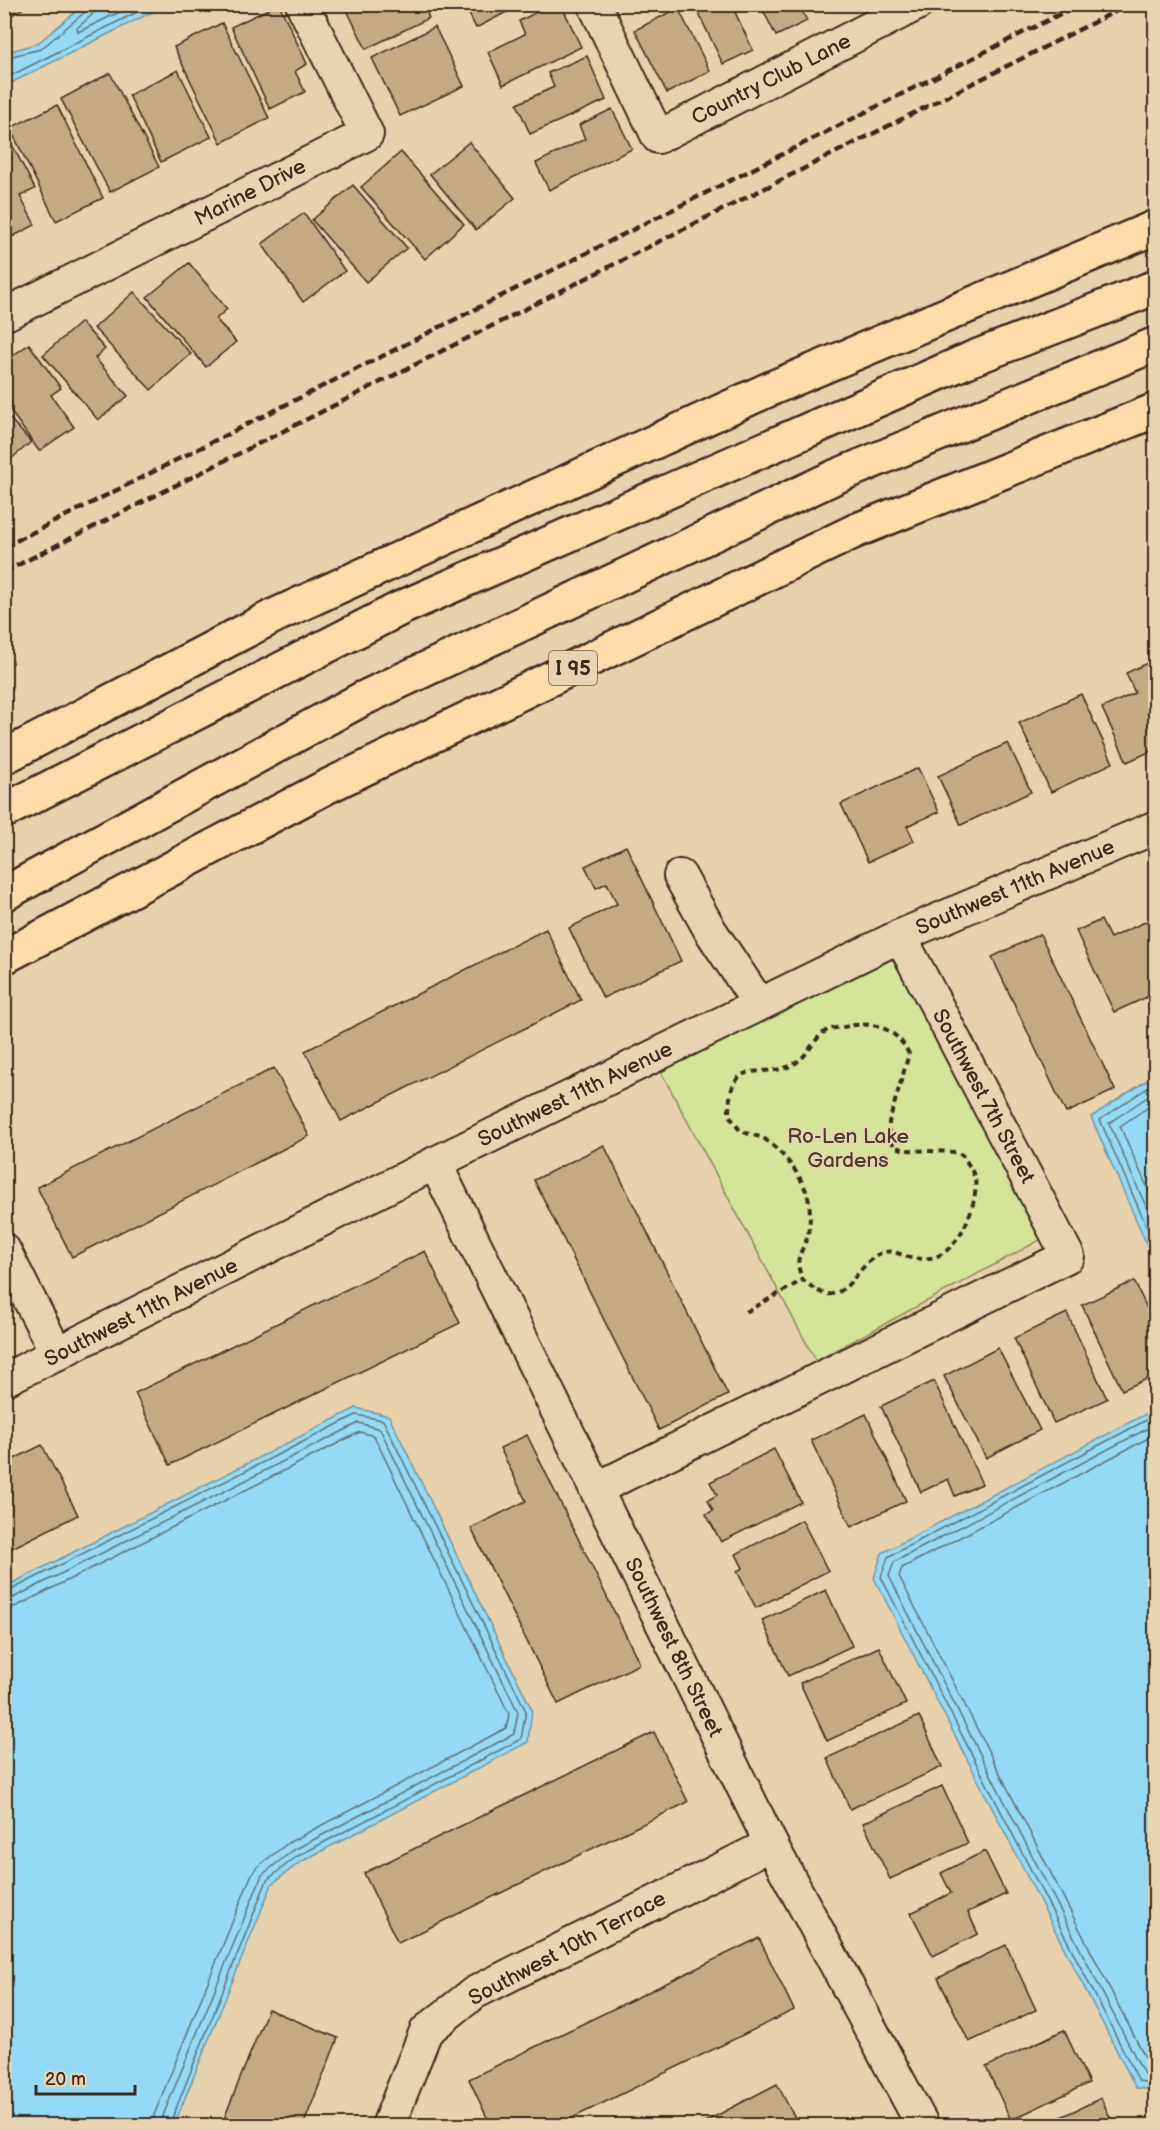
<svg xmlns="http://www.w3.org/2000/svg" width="1160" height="2130" font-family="'Balsamiq Sans',sans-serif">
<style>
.green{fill:#d4e498;stroke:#88875b;stroke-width:1.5}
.water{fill:#94daf6;stroke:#7094a0;stroke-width:1.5}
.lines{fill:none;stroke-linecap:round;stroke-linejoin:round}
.shore{stroke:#5f7074;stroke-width:1.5}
.building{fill:#c5ab83;stroke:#3b2a1e;stroke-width:1.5}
.minor-casing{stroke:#3b2a1e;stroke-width:36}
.highway-casing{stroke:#3b2a1e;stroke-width:38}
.path{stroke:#3b2a1e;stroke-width:4;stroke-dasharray:6 4.5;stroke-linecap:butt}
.minor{stroke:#e8d4b2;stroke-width:32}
.highway{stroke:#fddcac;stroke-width:33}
.rail{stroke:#3b2a1e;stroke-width:4.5;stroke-dasharray:9 4.5;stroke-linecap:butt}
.labels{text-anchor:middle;stroke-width:4.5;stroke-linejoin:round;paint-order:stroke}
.shield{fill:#e8d4b2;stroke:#6f5d4a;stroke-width:1.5}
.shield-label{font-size:20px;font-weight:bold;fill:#3b2a1e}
.street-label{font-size:21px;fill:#3b2a1e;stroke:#e8d4b2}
.park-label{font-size:21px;fill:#4a3d2a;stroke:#e8d4b2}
</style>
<rect width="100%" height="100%" fill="#e8d2ae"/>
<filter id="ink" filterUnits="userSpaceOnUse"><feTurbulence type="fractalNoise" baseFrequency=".0167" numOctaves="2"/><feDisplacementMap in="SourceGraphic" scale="12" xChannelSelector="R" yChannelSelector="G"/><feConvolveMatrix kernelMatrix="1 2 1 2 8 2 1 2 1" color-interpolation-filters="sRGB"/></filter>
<g filter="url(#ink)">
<polygon class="green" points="895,958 1040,1240 816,1361 660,1070"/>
<g class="water">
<polygon points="84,5 166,5 5,86 5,53 38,43"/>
<polygon points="1155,1075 1155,1263 1091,1117"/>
<polygon points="356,1408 389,1416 532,1710 528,1742 299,1863 272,1884 174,2125 5,2125 5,1587"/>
<polygon points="1155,1409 1155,2090 1136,2088 874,1578 882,1553"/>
</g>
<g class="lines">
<g class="shore">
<polyline points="95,4 92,15 77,28 78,32 136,4"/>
<polyline points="4,58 41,49 85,12 87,4"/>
<polyline points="4,79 153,4"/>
<polyline points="1156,1082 1100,1120 1156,1248"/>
<polyline points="1156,1091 1109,1123 1156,1229"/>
<polyline points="1156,1102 1120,1126 1156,1207"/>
<polyline points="1156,1415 888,1557 881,1577 1139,2081 1156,2084"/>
<polyline points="1156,1424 894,1562 889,1576 1144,2074 1156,2076"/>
<polyline points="1156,1434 902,1568 899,1576 1149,2065 1156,2067"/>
<polyline points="4,1592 9,1591 356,1415 383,1420 526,1711 521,1739 296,1857 267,1880 169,2126"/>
<polyline points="4,1600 13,1598 359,1423 380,1429 518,1712 514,1734 292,1851 262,1875 162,2118 161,2126"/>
<polyline points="4,1609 17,1606 360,1432 374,1436 509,1714 506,1728 288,1843 257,1867 251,1876 154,2115 152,2126"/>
</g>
</g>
<g class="building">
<polygon points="4,4 30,4 4,20"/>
<polygon points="279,4 307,64 295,71 305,92 270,109 231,27"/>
<polygon points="344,4 423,4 429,18 366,49"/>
<polygon points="464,4 522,4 476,28"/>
<polygon points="553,4 561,4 581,47 503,85 488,52 525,34 519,21"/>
<polygon points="694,4 731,4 753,50 723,64"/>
<polygon points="760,4 799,4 807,21 776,36"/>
<polygon points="678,8 710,71 667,93 635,30"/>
<polygon points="222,23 269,118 221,143 174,47"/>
<polygon points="435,27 464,86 400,116 372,58"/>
<polygon points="587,56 606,100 530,134 517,104 554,87 548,73"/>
<polygon points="178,70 211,137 161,162 129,95"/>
<polygon points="110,73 159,167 110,192 61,99"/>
<polygon points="57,105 103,198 56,221 10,128"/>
<polygon points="612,109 632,149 549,190 536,163 585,139 579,125"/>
<polygon points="4,129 35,189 20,196 35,225 4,241"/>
<polygon points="469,142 515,198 476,230 430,174"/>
<polygon points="401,152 464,224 425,259 361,187"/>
<polygon points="353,185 407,248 366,282 312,220"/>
<polygon points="304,213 345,271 303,302 262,244"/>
<polygon points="189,263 227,309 216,319 236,342 206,367 147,297"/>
<polygon points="134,292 191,354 151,390 94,328"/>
<polygon points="81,322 105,349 95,358 128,396 98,420 43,355"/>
<polygon points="29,344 61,388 51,395 74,427 39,451 4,402 4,362"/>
<polygon points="4,412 31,442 4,465"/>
<polygon points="1156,659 1156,749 1127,762 1102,708 1135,693 1126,673"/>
<polygon points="1081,694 1113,763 1051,792 1019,723"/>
<polygon points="1008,743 1031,792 961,825 938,776"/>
<polygon points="918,768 939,812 907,826 914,841 868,862 841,804"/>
<polygon points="626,846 681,961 603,998 569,928 617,904 607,883 596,888 585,866"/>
<polygon points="1156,917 1156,993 1114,1012 1076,931 1101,920 1110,938"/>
<polygon points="546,929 581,1000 341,1121 305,1051"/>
<polygon points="1040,934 1115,1090 1066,1113 992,957"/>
<polygon points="274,1068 309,1136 72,1257 37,1187"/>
<polygon points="604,1145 728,1395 659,1430 534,1180"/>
<polygon points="425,1251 460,1323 170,1465 135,1393"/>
<polygon points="1134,1281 1156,1327 1156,1375 1122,1390 1082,1305"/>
<polygon points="1067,1313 1107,1399 1054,1423 1014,1338"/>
<polygon points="998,1348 1040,1430 986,1458 944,1376"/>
<polygon points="934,1381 982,1484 955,1496 948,1479 921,1492 881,1406"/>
<polygon points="866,1414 906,1501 851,1527 811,1440"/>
<polygon points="527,1435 640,1664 558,1704 471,1528 526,1501 500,1448"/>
<polygon points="42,1445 78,1515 4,1552 4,1464"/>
<polygon points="774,1449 801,1502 721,1542 706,1514 713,1511 708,1500 717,1495 710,1482"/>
<polygon points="802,1520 828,1571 756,1608 737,1571 743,1568 736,1554"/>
<polygon points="826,1590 852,1646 788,1676 762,1620"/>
<polygon points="879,1647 906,1704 827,1741 800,1683"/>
<polygon points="919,1716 942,1767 850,1809 827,1758"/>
<polygon points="654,1732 688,1802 398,1943 364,1873"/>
<polygon points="942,1786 968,1843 890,1879 863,1823"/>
<polygon points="985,1851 1006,1894 968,1912 978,1934 933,1956 911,1913 951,1893 941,1873"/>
<polygon points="759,1938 794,2010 556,2126 491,2126 469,2079"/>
<polygon points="1006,1945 1036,2010 969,2042 938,1978"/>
<polygon points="268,2009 338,2038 303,2126 221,2126"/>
<polygon points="1064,2030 1089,2083 1011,2120 986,2067"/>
<polygon points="777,2084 799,2126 697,2126"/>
<polygon points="1101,2098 1114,2126 1057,2126 1055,2120"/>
</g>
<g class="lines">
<defs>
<g id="minor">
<polyline points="594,4 658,137 917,4"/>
<polyline points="4,315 367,134 302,4"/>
<polyline points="680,876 710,930 759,1004"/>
<polyline points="435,1163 771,1844 923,2126"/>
<polyline points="4,1250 57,1354"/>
<polyline points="4,1380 435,1163 900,936 1156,827"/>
<polyline points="596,1489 1068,1256 900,936"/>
<polyline points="388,2126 426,2031 474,1993 771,1844"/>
</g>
<g id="highway">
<polyline points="4,757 274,616 772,388 1156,227"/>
<polyline points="4,811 401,608 971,359 1156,287"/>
<polyline points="4,894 362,699 837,476 1156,344"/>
<polyline points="4,957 326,787 855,531 1156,410"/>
</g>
</defs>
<use href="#minor" class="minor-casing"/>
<use href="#highway" class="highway-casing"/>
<path class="path" d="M746 1312 803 1280C808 1283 813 1289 818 1291 848 1307 859 1257 885 1252 895 1250 902 1256 911 1258 917 1259 925 1259 930 1258 958 1255 979 1204 975 1179 973 1171 967 1162 962 1155L956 1152 904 1150 894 1146 889 1135V1122L909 1054C896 1027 872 1020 844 1027 838 1028 830 1028 826 1031 814 1038 809 1054 797 1062 765 1084 729 1049 729 1115 732 1119 736 1126 740 1130 747 1135 759 1135 766 1140 782 1152 799 1172 806 1191 811 1203 811 1224 807 1237 801 1256 793 1258 803 1280"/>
<use href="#minor" class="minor"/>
<use href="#highway" class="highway"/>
<g class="rail">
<polyline points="4,547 1080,4"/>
<polyline points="4,572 1130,4"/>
</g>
</g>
</g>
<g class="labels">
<rect class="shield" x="549" y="651" width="48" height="34" rx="4.5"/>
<g class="shield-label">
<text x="573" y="675">I 95</text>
</g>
<g class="street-label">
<text transform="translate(771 79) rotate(-27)" y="7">Country Club Lane</text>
<text transform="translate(250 192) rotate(-27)" y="7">Marine Drive</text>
<text transform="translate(1015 887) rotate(-23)" y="7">Southwest 11th Avenue</text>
<text transform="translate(575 1094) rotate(-26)" y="7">Southwest 11th Avenue</text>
<text transform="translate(984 1096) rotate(62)" y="7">Southwest 7th Street</text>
<text transform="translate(141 1312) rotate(-27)" y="7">Southwest 11th Avenue</text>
<text transform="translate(674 1647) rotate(64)" y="7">Southwest 8th Street</text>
<text transform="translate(567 1948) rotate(-28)" y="7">Southwest 10th Terrace</text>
</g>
<g class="park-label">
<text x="848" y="1143">Ro-Len Lake<tspan x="848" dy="24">Gardens</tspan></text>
</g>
</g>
<rect width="1160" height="2130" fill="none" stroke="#e8d4b2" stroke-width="24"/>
<rect x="12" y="12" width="1136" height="2106" fill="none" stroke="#3b2a1e" stroke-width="2" filter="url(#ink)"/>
<path d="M36 2085v9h99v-9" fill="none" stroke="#3b2a1e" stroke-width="3"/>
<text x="45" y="2085" font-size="18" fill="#3b2a1e" stroke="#e8d4b2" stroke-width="4.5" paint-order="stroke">20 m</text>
</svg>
